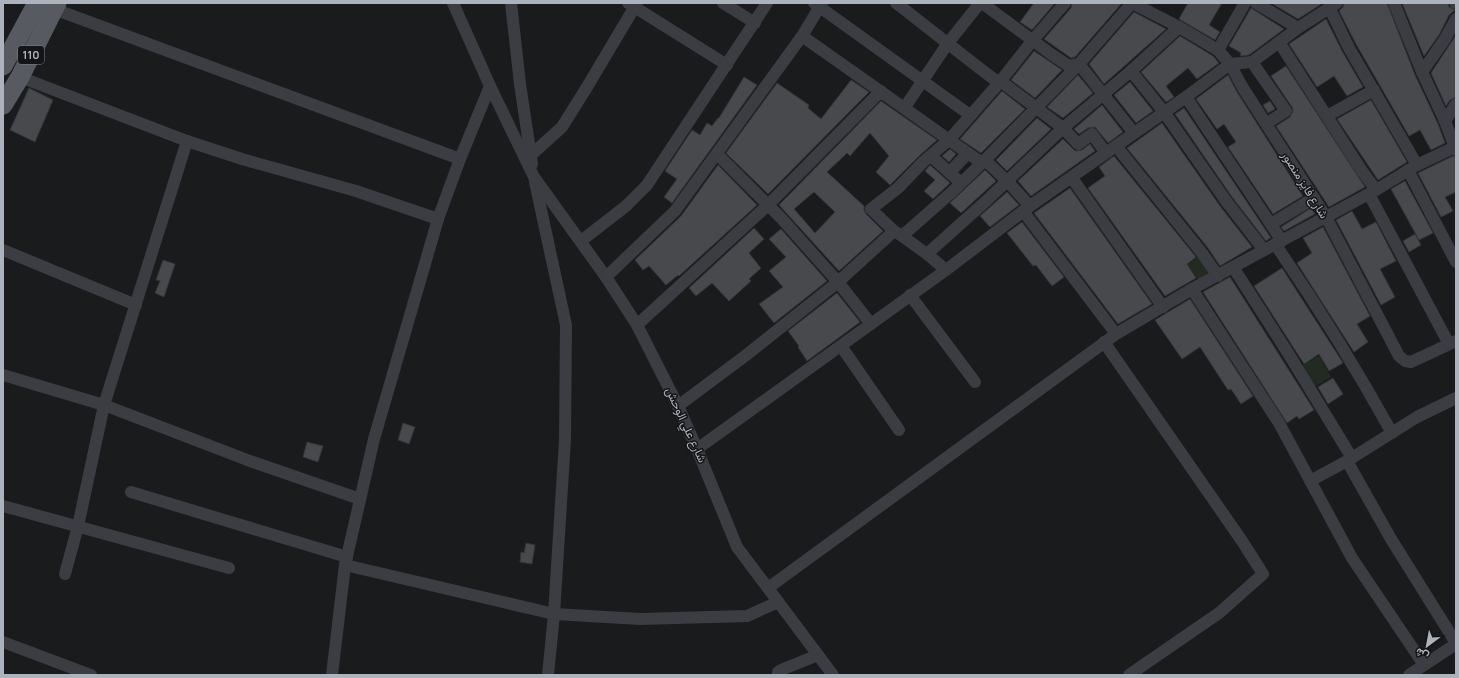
<svg xmlns="http://www.w3.org/2000/svg" width="1459" height="678" font-family="Manrope,Vazirmatn,sans-serif">
<style>
.green{fill:#222b22}
.building{fill:#47494d;stroke:#343539;fill-rule:evenodd}
.lines{fill:none;stroke-linecap:round;stroke-linejoin:round}
.minor{stroke:#3b3d42;stroke-width:12}
.primary{stroke:#575a61;stroke-width:19}
.labels{text-anchor:middle;stroke-width:3;stroke-linejoin:round;paint-order:stroke}
.shield{fill:#151518;stroke:#7f848b;stroke-width:1}
.shield-label{font-size:11px;font-weight:bold;fill:#adb3bc}
.street-label{font-size:12px;fill:#adb3bc;stroke:#151518}
</style>
<rect width="100%" height="100%" fill="#1a1b1d"/>
<g class="green">
<polygon points="1200,255 1213,274 1201,283 1187,264"/>
<polygon points="1319,356 1331,377 1314,387 1301,366"/>
</g>
<g class="building">
<polygon points="1034,3 1055,3 1032,30 1020,22"/>
<polygon points="1072,3 1122,3 1075,57 1071,58 1044,39 1071,8"/>
<polygon points="1188,3 1222,3 1209,25 1220,32 1215,40 1179,19"/>
<polygon points="1271,3 1323,3 1298,19"/>
<polygon points="1344,3 1387,3 1415,75 1438,124 1445,143 1431,150 1420,130 1409,136 1356,44 1339,11 1343,7"/>
<polygon points="1402,3 1448,3 1449,7 1455,10 1449,15 1439,35 1424,56"/>
<polygon points="1251,8 1284,29 1249,55 1240,56 1241,53 1229,46"/>
<polygon points="1134,12 1166,29 1104,84 1089,64"/>
<polygon points="1326,19 1342,51 1363,87 1347,96 1334,76 1317,87 1289,44"/>
<polygon points="1456,35 1456,97 1450,100 1446,106 1431,73"/>
<polygon points="1180,36 1213,56 1219,63 1197,79 1188,68 1166,86 1174,97 1166,102 1141,72"/>
<polygon points="1034,51 1062,70 1035,98 1011,80"/>
<polygon points="1286,66 1365,187 1329,207 1276,126 1290,117 1293,111 1292,107 1271,76"/>
<polygon points="1078,75 1093,93 1063,118 1047,107"/>
<polygon points="1228,75 1237,92 1303,196 1273,214 1228,147 1236,142 1224,124 1217,129 1196,99"/>
<polygon points="744,77 757,85 672,203 664,197 677,179 665,171 692,130 700,135 707,123 712,126 718,118 719,118"/>
<polygon points="851,80 869,92 768,194 726,153 777,83 809,105 808,108 821,119"/>
<polygon points="1130,82 1153,111 1136,123 1114,95"/>
<polygon points="29,88 53,100 35,142 10,130"/>
<polygon points="1002,91 1025,109 981,153 960,139"/>
<polygon points="1371,100 1407,162 1378,180 1337,119"/>
<path d="M881 101 937 140 919 156 890 185 876 172 889 156 870 133 850 156 847 153 827 172 864 206V210L866 214 883 231 839 271 779 205ZM814 192 835 212 815 233 794 209Z"/>
<polygon points="1270,101 1275,109 1268,113 1263,105"/>
<polygon points="1102,105 1123,132 1108,143 1095,127 1088,128 1079,134 1074,129"/>
<polygon points="1184,108 1271,238 1270,238 1266,241 1232,197 1175,114"/>
<polygon points="1037,118 1051,129 1007,171 996,160"/>
<polygon points="1162,123 1220,206 1252,247 1220,266 1208,248 1127,148"/>
<polygon points="1063,139 1075,151 1082,150 1090,144 1095,151 1031,196 1018,181"/>
<polygon points="950,149 956,154 949,162 942,156"/>
<polygon points="1114,156 1196,257 1187,264 1196,278 1165,296 1088,188 1105,176 1099,167"/>
<polygon points="1453,156 1456,157 1456,192 1445,197 1453,211 1441,217 1418,173"/>
<polygon points="718,165 757,205 679,276 678,275 666,285 649,266 643,270 635,260 681,216"/>
<polygon points="930,165 950,183 933,199 924,191 935,180 925,171"/>
<polygon points="985,170 996,181 961,213 950,203"/>
<polygon points="1405,181 1433,233 1419,240 1391,189"/>
<polygon points="1070,188 1152,304 1118,324 1034,213"/>
<polygon points="1007,192 1019,205 990,227 980,216"/>
<polygon points="1311,208 1315,214 1284,231 1281,227"/>
<polygon points="1352,211 1362,229 1376,222 1396,261 1380,269 1395,297 1381,305 1336,220"/>
<polygon points="1022,222 1064,277 1052,286 1036,265 1033,266 1007,233"/>
<polygon points="1323,227 1370,316 1357,324 1368,342 1354,352 1297,263 1312,253 1303,238"/>
<polygon points="754,228 764,239 749,253 761,268 749,279 751,281 729,301 712,283 696,296 689,288"/>
<polygon points="781,229 827,281 774,323 759,304 783,287 769,271 786,257 769,239"/>
<polygon points="1415,234 1421,245 1409,252 1403,241"/>
<polygon points="163,260 175,264 164,297 155,293 160,281 156,280"/>
<polygon points="1282,268 1343,363 1329,371 1319,354 1304,364 1254,286"/>
<polygon points="1230,277 1314,410 1299,419 1297,416 1287,423 1203,292"/>
<polygon points="837,293 860,322 807,361 798,347 799,346 788,331"/>
<polygon points="1190,299 1253,396 1241,404 1231,389 1228,390 1200,347 1182,359 1155,320"/>
<polygon points="1333,378 1343,394 1328,404 1318,387"/>
<polygon points="403,423 415,427 409,444 398,440"/>
<polygon points="307,442 323,446 318,462 303,457"/>
<polygon points="526,543 535,545 532,564 520,562 521,552 524,553"/>
</g>
<g class="lines">
<g class="minor">
<polyline points="453,3 490,86 534,177 606,277 637,325 678,406 697,449 737,547 833,675"/>
<polyline points="511,3 520,84 532,164"/>
<polyline points="628,3 727,65"/>
<polyline points="723,3 755,23"/>
<polyline points="814,3 970,115"/>
<path d="M896 3C930 29 964 57 999 83H1003L1063 128 1078 144 1092 134 1106 153"/>
<polyline points="982,3 1051,54 1069,66 1079,64 1134,133"/>
<polyline points="1065,3 1033,40 999,83 949,140 924,161 898,188 871,209 894,231 902,236 952,192 985,160 1079,64 1132,3"/>
<polyline points="1132,3 1179,27 1218,50 1230,64 1243,88 1326,217 1399,356 1405,361 1411,362 1456,341"/>
<polyline points="1256,3 1298,28"/>
<polyline points="1394,3 1422,72 1445,121 1456,150"/>
<polyline points="1455,3 1456,3"/>
<polyline points="1329,7 1349,48 1417,165"/>
<polyline points="54,9 460,159"/>
<polyline points="802,36 979,161 985,160 1007,181 1030,206"/>
<polyline points="1279,42 1362,171 1376,190"/>
<polyline points="1218,50 1245,3"/>
<polyline points="1252,62 1286,111 1267,123"/>
<polyline points="1131,71 1164,112 1226,201 1264,250"/>
<polyline points="1422,72 1445,39 1456,19"/>
<polyline points="20,77 187,141 242,159 356,191 438,219"/>
<polyline points="1186,97 1282,241"/>
<polyline points="905,107 948,43 980,3"/>
<polyline points="1327,116 1374,90"/>
<polyline points="1445,121 1456,104"/>
<polyline points="1116,146 1202,253 1218,276"/>
<polyline points="717,154 782,219 838,282 871,324"/>
<polyline points="531,155 562,127 587,87 637,3"/>
<polyline points="931,156 961,183"/>
<polyline points="1408,170 1456,262"/>
<polyline points="950,172 968,153"/>
<polyline points="1072,178 1163,307"/>
<polyline points="535,182 566,325 565,440 554,614 548,675"/>
<polyline points="1369,194 1449,344"/>
<polyline points="1023,211 1116,334"/>
<polyline points="1271,224 1314,198"/>
<polyline points="902,236 927,254 946,270"/>
<polyline points="581,241 626,206 647,185 767,3"/>
<path d="M1275 244C1317 305 1356 368 1392 433"/>
<polyline points="3,250 136,305"/>
<polyline points="927,254 986,201 1063,128 1131,71 1179,27"/>
<polyline points="1233,267 1288,353 1352,458"/>
<polyline points="606,277 675,211 802,36 822,3"/>
<polyline points="1192,289 1279,423 1352,558 1424,665"/>
<polyline points="910,295 975,382"/>
<polyline points="637,325 768,205 881,91"/>
<polyline points="1104,342 1242,541 1263,574 1219,613 1129,675"/>
<polyline points="841,346 899,430"/>
<polyline points="3,375 104,405 250,461 360,499"/>
<polyline points="678,406 745,356 838,282 894,231"/>
<polyline points="697,449 946,270 1030,206 1186,97 1230,64 1252,62 1298,28 1337,3"/>
<polyline points="1347,461 1391,539 1456,643"/>
<polyline points="1310,481 1347,461 1417,417 1456,398"/>
<polyline points="131,492 347,557"/>
<polyline points="3,506 229,568"/>
<polyline points="345,565 554,614 640,619 747,616 778,602"/>
<polyline points="65,574 78,526 104,405 187,141"/>
<polyline points="768,588 1116,334 1192,289 1376,190 1417,165 1455,147"/>
<polyline points="3,642 91,675"/>
<polyline points="332,675 345,565 374,439 438,219 460,159 490,86"/>
<polyline points="778,675 778,672 781,670 818,655"/>
<polyline points="1409,675 1456,644"/>
</g>
<g class="primary">
<polyline points="3,66 37,3"/>
<polyline points="3,105 20,77 57,3"/>
</g>
</g>
<g class="labels">
<rect class="shield" x="18" y="46" width="26" height="18" rx="3"/>
<g class="shield-label">
<text x="31" y="59">110</text>
</g>
<g class="street-label">
<text transform="translate(1305 185) rotate(58)" y="4">شارع فايز منصور</text>
<text transform="translate(686 425) rotate(65)" y="4">شارع علي الوحش</text>
</g>
</g>
<rect width="1459" height="678" fill="none" stroke="#adb3bc" stroke-width="8"/>
<g transform="translate(1427 646) rotate(212)" stroke="#151518" stroke-width="3" paint-order="stroke">
<path d="M0-3L7 15L0 10L-7 15Z" fill="#adb3bc"/>
<text y="-6" font-size="11" font-weight="bold" text-anchor="middle" fill="#adb3bc">ش</text>
</g>
</svg>
